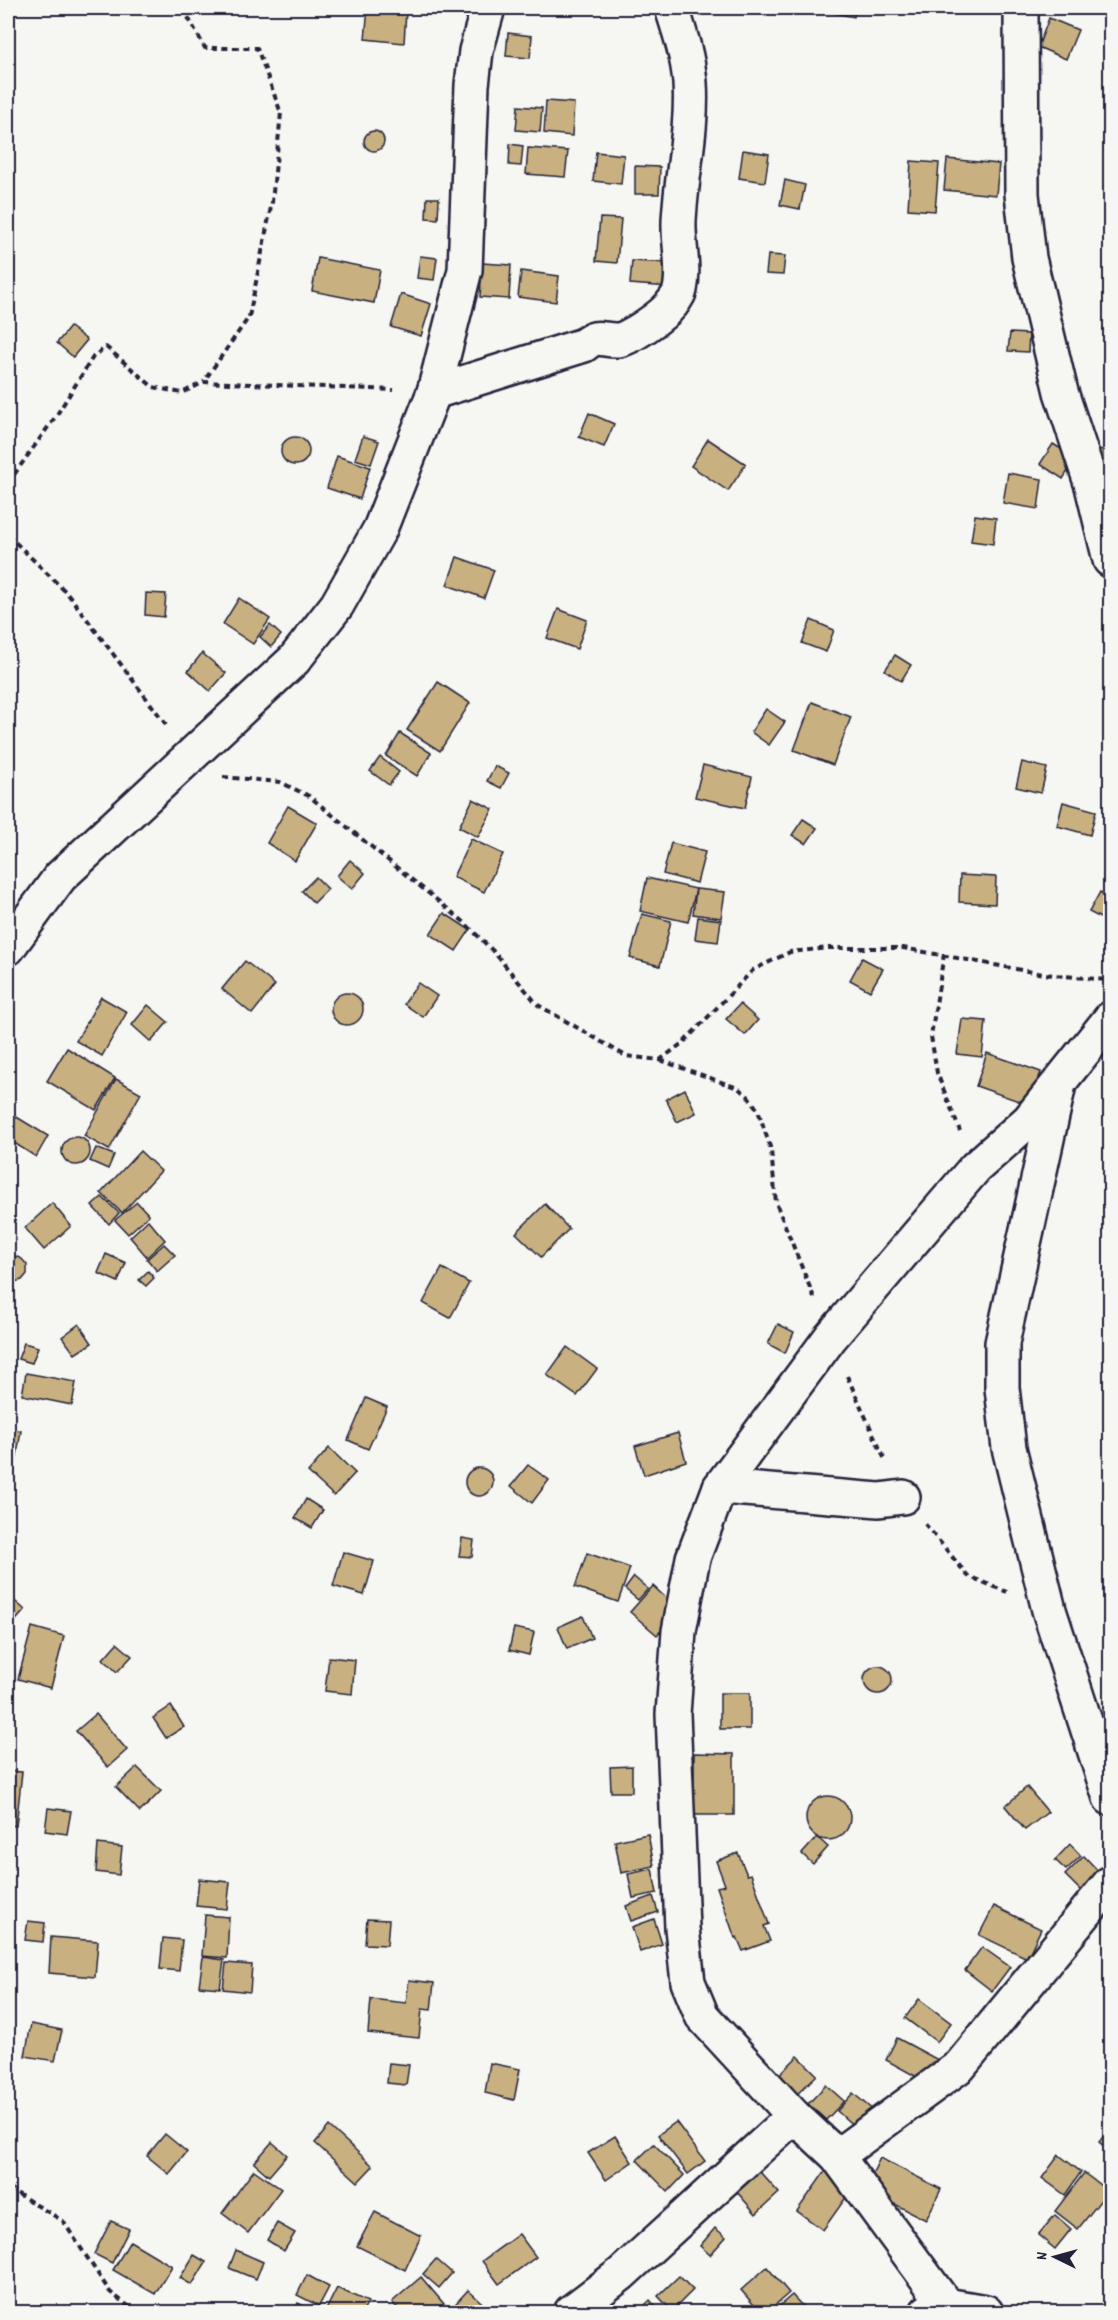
<svg xmlns="http://www.w3.org/2000/svg" width="1118" height="2320" font-family="Dekko,sans-serif">
<style>
.building{fill:#c8b080;stroke:#22223b;stroke-width:1.5}
.lines{fill:none;stroke-linecap:round;stroke-linejoin:round}
.minor-casing{stroke:#22223b;stroke-width:38}
.path{stroke:#22223b;stroke-width:4;stroke-dasharray:6 4.5;stroke-linecap:butt}
.minor{stroke:#f6f6f2;stroke-width:33}
</style>
<rect width="100%" height="100%" fill="#f6f6f2"/>
<filter id="ink" filterUnits="userSpaceOnUse"><feTurbulence type="fractalNoise" baseFrequency=".0167" numOctaves="2"/><feDisplacementMap in="SourceGraphic" scale="12" xChannelSelector="R" yChannelSelector="G"/><feConvolveMatrix kernelMatrix="1 2 1 2 8 2 1 2 1" color-interpolation-filters="sRGB"/></filter>
<g filter="url(#ink)">
<g class="building">
<polygon points="368,8 406,11 404,43 365,39"/>
<polygon points="829,8 856,8 854,17 828,12"/>
<polygon points="1049,18 1078,30 1066,59 1038,47"/>
<polygon points="508,33 532,36 530,58 506,56"/>
<polygon points="546,101 574,103 572,136 544,133"/>
<polygon points="518,106 542,108 540,132 516,130"/>
<circle cx="374" cy="141" r="10"/>
<polygon points="510,144 523,146 521,166 509,165"/>
<polygon points="528,148 568,151 565,177 526,174"/>
<polygon points="743,150 769,154 765,182 739,178"/>
<polygon points="596,152 624,155 621,184 593,181"/>
<polygon points="947,159 999,164 996,195 944,190"/>
<polygon points="911,161 939,163 935,211 908,209"/>
<polygon points="635,166 660,167 659,194 635,194"/>
<polygon points="785,180 805,185 800,209 780,205"/>
<polygon points="427,198 439,198 438,219 426,218"/>
<polygon points="600,218 621,219 617,263 596,261"/>
<polygon points="768,255 785,256 783,275 766,274"/>
<polygon points="420,256 437,258 434,280 417,278"/>
<polygon points="318,258 380,270 374,303 312,291"/>
<polygon points="632,261 670,263 669,287 630,284"/>
<polygon points="482,263 511,265 509,299 480,297"/>
<polygon points="521,271 559,276 556,302 518,297"/>
<polygon points="401,294 431,304 421,336 391,327"/>
<polygon points="70,327 87,340 73,357 57,343"/>
<polygon points="1010,333 1029,334 1028,352 1008,351"/>
<polygon points="589,413 614,424 604,447 579,437"/>
<polygon points="363,436 379,441 371,464 355,459"/>
<circle cx="295" cy="451" r="14"/>
<polygon points="708,439 746,464 728,491 691,466"/>
<polygon points="1053,444 1076,458 1063,479 1040,464"/>
<polygon points="1099,449 1110,452 1110,475 1094,471"/>
<polygon points="337,456 370,467 360,499 327,488"/>
<polygon points="1008,473 1042,479 1038,509 1003,503"/>
<polygon points="975,515 996,518 993,544 971,541"/>
<polygon points="457,557 494,570 484,598 447,585"/>
<polygon points="146,593 166,594 164,617 145,615"/>
<polygon points="239,598 270,619 253,644 223,624"/>
<polygon points="558,609 587,620 577,649 547,638"/>
<polygon points="811,620 834,630 826,652 802,643"/>
<polygon points="270,625 281,635 271,647 260,637"/>
<polygon points="202,653 226,673 210,691 188,671"/>
<polygon points="895,655 911,665 901,681 885,670"/>
<polygon points="438,682 470,703 440,751 407,730"/>
<polygon points="812,702 851,717 833,765 794,750"/>
<polygon points="766,709 785,722 769,745 751,732"/>
<polygon points="400,733 431,753 417,776 386,756"/>
<polygon points="380,757 399,772 389,785 370,771"/>
<polygon points="1022,762 1047,768 1041,793 1016,787"/>
<polygon points="703,765 752,777 745,808 695,797"/>
<polygon points="495,766 509,773 501,788 487,781"/>
<polygon points="473,799 493,809 478,837 459,827"/>
<polygon points="1063,802 1096,811 1090,835 1057,826"/>
<polygon points="288,806 317,823 295,861 267,843"/>
<polygon points="803,819 817,828 806,844 792,835"/>
<polygon points="471,839 503,854 484,892 453,877"/>
<polygon points="671,843 705,852 697,883 663,874"/>
<polygon points="350,860 365,873 352,889 337,876"/>
<polygon points="960,875 996,877 995,904 959,902"/>
<polygon points="316,877 328,889 314,903 302,891"/>
<polygon points="647,878 696,889 688,922 640,911"/>
<polygon points="696,889 725,892 721,918 693,914"/>
<polygon points="1100,892 1110,898 1110,923 1089,912"/>
<polygon points="444,913 470,930 456,951 430,934"/>
<polygon points="642,914 671,921 660,966 630,958"/>
<polygon points="698,917 721,920 718,942 695,939"/>
<polygon points="862,958 883,969 870,991 850,980"/>
<polygon points="245,961 275,985 252,1014 222,989"/>
<polygon points="418,983 437,996 423,1017 404,1004"/>
<circle cx="347" cy="1009" r="16"/>
<polygon points="101,997 127,1012 102,1056 76,1041"/>
<polygon points="740,1004 758,1020 745,1035 726,1019"/>
<polygon points="148,1005 168,1022 151,1042 132,1025"/>
<polygon points="962,1019 986,1021 982,1057 957,1054"/>
<polygon points="67,1048 115,1078 96,1110 47,1081"/>
<polygon points="987,1053 1041,1072 1030,1105 976,1086"/>
<polygon points="116,1079 141,1093 109,1150 84,1136"/>
<polygon points="685,1089 696,1113 677,1122 666,1099"/>
<polygon points="10,1113 48,1136 36,1157 8,1139 8,1116"/>
<circle cx="76" cy="1151" r="14"/>
<polygon points="96,1148 114,1155 108,1169 90,1161"/>
<polygon points="140,1151 161,1171 122,1213 101,1193"/>
<polygon points="102,1197 119,1213 109,1224 92,1206"/>
<polygon points="137,1202 149,1215 128,1234 115,1220"/>
<polygon points="52,1203 71,1226 44,1250 25,1228"/>
<polygon points="545,1204 569,1229 541,1257 516,1233"/>
<polygon points="148,1220 165,1240 147,1257 130,1237"/>
<polygon points="164,1244 175,1255 157,1271 147,1259"/>
<polygon points="106,1254 126,1263 118,1282 98,1273"/>
<polygon points="15,1256 22,1259 27,1265 27,1274 22,1280 14,1282 8,1280 8,1258"/>
<polygon points="442,1268 469,1283 450,1318 423,1303"/>
<polygon points="148,1271 154,1278 146,1286 139,1280"/>
<polygon points="79,1324 92,1343 75,1354 62,1337"/>
<polygon points="778,1324 794,1332 785,1353 768,1344"/>
<polygon points="24,1343 38,1347 32,1363 18,1359"/>
<polygon points="567,1347 597,1369 577,1396 547,1375"/>
<polygon points="26,1373 76,1382 72,1405 22,1395"/>
<polygon points="366,1398 387,1407 368,1449 348,1440"/>
<polygon points="8,1429 21,1431 12,1486 8,1485"/>
<polygon points="678,1433 686,1461 644,1475 635,1446"/>
<polygon points="329,1448 355,1473 334,1496 308,1472"/>
<polygon points="528,1465 549,1480 532,1503 511,1486"/>
<circle cx="479" cy="1482" r="14"/>
<polygon points="306,1499 323,1510 312,1528 295,1518"/>
<polygon points="462,1538 474,1540 472,1557 459,1556"/>
<polygon points="343,1552 374,1561 364,1595 333,1586"/>
<polygon points="587,1553 630,1568 618,1602 575,1587"/>
<polygon points="634,1577 648,1589 638,1600 625,1589"/>
<polygon points="653,1586 679,1610 657,1635 630,1612"/>
<polygon points="8,1595 25,1610 8,1629"/>
<polygon points="583,1616 592,1638 567,1649 558,1627"/>
<polygon points="32,1627 64,1636 51,1688 18,1679"/>
<polygon points="514,1628 534,1632 529,1655 509,1650"/>
<polygon points="117,1643 132,1656 117,1672 103,1659"/>
<polygon points="329,1657 355,1660 352,1694 325,1691"/>
<circle cx="878" cy="1680" r="14"/>
<rect x="720" y="1693" width="30" height="36"/>
<polygon points="171,1706 184,1727 166,1738 153,1718"/>
<polygon points="96,1714 127,1750 108,1767 76,1731"/>
<polygon points="694,1753 734,1754 734,1815 694,1815"/>
<polygon points="632,1766 632,1792 611,1792 610,1767"/>
<polygon points="137,1767 161,1791 140,1812 116,1787"/>
<polygon points="8,1771 22,1772 16,1826 8,1825"/>
<polygon points="1027,1787 1048,1812 1025,1830 1005,1806"/>
<circle cx="828" cy="1818" r="22"/>
<polygon points="48,1808 71,1811 67,1834 45,1831"/>
<polygon points="648,1834 654,1866 621,1873 615,1841"/>
<polygon points="817,1837 828,1847 813,1864 802,1854"/>
<polygon points="98,1844 122,1847 119,1875 96,1872"/>
<polygon points="1070,1844 1081,1856 1066,1870 1055,1860"/>
<polygon points="738,1853 747,1875 751,1874 769,1924 764,1926 770,1941 743,1951 737,1937 735,1938 717,1887 725,1885 716,1861"/>
<polygon points="1084,1856 1105,1878 1087,1897 1065,1875"/>
<polygon points="652,1869 657,1893 633,1898 628,1874"/>
<polygon points="199,1879 230,1882 227,1909 196,1906"/>
<polygon points="653,1896 658,1912 631,1921 626,1906"/>
<polygon points="994,1906 1041,1929 1027,1958 979,1935"/>
<polygon points="205,1915 229,1917 227,1958 202,1956"/>
<polygon points="367,1919 389,1920 387,1945 365,1944"/>
<polygon points="654,1919 662,1944 640,1952 632,1927"/>
<polygon points="28,1921 45,1923 43,1942 25,1940"/>
<polygon points="51,1937 98,1941 95,1977 49,1973"/>
<polygon points="163,1938 182,1940 179,1971 160,1969"/>
<polygon points="982,1947 1010,1967 992,1991 965,1970"/>
<polygon points="203,1957 224,1960 220,1988 199,1986"/>
<polygon points="226,1963 252,1965 250,1992 223,1989"/>
<polygon points="409,1980 434,1983 431,2010 422,2009 419,2038 368,2033 371,1999 406,2003"/>
<polygon points="919,1999 951,2023 937,2042 905,2018"/>
<polygon points="31,2024 62,2030 55,2061 25,2056"/>
<polygon points="897,2038 940,2061 928,2083 886,2060"/>
<polygon points="798,2056 817,2075 791,2100 773,2081"/>
<polygon points="389,2063 409,2065 406,2085 387,2083"/>
<polygon points="490,2063 520,2069 514,2100 485,2093"/>
<polygon points="826,2085 844,2101 826,2120 808,2104"/>
<polygon points="853,2093 875,2112 858,2130 837,2111"/>
<polygon points="676,2122 705,2161 688,2174 658,2135"/>
<polygon points="329,2126 373,2166 358,2182 315,2143"/>
<polygon points="1108,2130 1110,2133 1110,2151 1099,2142"/>
<polygon points="165,2134 187,2152 169,2174 147,2156"/>
<polygon points="615,2136 632,2162 606,2180 588,2153"/>
<polygon points="272,2142 287,2155 269,2176 254,2163"/>
<polygon points="654,2144 684,2175 668,2192 637,2160"/>
<polygon points="1059,2155 1081,2172 1065,2195 1042,2178"/>
<polygon points="880,2158 941,2189 926,2220 865,2189"/>
<polygon points="254,2170 281,2189 248,2233 222,2213"/>
<polygon points="826,2170 852,2189 823,2230 797,2211"/>
<polygon points="760,2172 779,2193 756,2214 737,2192"/>
<polygon points="1084,2173 1108,2191 1078,2229 1055,2211"/>
<polygon points="375,2212 421,2236 405,2270 357,2246"/>
<polygon points="1055,2215 1071,2229 1055,2249 1038,2235"/>
<polygon points="111,2221 129,2229 112,2263 94,2254"/>
<polygon points="277,2223 295,2233 284,2251 267,2240"/>
<polygon points="715,2228 726,2237 710,2255 700,2246"/>
<polygon points="519,2234 536,2257 499,2284 482,2261"/>
<polygon points="130,2241 172,2266 155,2294 113,2270"/>
<polygon points="236,2250 263,2262 256,2279 229,2268"/>
<polygon points="194,2255 206,2262 192,2285 180,2278"/>
<polygon points="436,2259 452,2273 439,2288 423,2274"/>
<polygon points="767,2267 789,2293 767,2312 760,2312 741,2290"/>
<polygon points="307,2275 329,2287 319,2306 297,2295"/>
<polygon points="679,2276 693,2290 672,2311 658,2296"/>
<polygon points="421,2277 444,2304 434,2312 401,2312 392,2302"/>
<polygon points="337,2288 368,2302 363,2312 325,2312"/>
<polygon points="468,2290 491,2311 489,2312 448,2312"/>
<polygon points="792,2295 806,2310 804,2312 783,2312 778,2307"/>
<polygon points="650,2300 660,2312 638,2312"/>
<polygon points="298,2303 316,2312 293,2312"/>
</g>
<g class="lines">
<defs>
<g id="minor">
<polyline points="1021,8 1022,194 1029,258 1061,392 1092,486 1110,560"/>
<path d="M434 392 584 345C598 333 602 341 618 340 630 339 663 315 671 305 674 301 679 295 680 290 685 267 678 244 679 221 681 175 693 130 690 83 688 57 680 33 672 8"/>
<polyline points="8,948 60,877 294,660 337,605 380,529 434,392 465,270 472,85 476,51 488,8"/>
<polyline points="1058,1089 1002,1343 1002,1388 1009,1448 1049,1610 1110,1798"/>
<polyline points="720,1487 879,1500 903,1497"/>
<polyline points="837,2156 960,2066 1110,1883"/>
<polyline points="946,2305 837,2156 794,2116 702,2016 688,1982 682,1928 673,1714 679,1631 693,1558 720,1487 830,1338 975,1168 1029,1120 1110,1019"/>
<polyline points="571,2312 621,2274 794,2116"/>
<polyline points="927,2312 946,2305 986,2312"/>
</g>
</defs>
<use href="#minor" class="minor-casing"/>
<g class="path">
<polyline points="183,8 205,48 257,48 281,113 272,202 249,317 204,381"/>
<polyline points="8,483 56,416 93,357 106,347 153,387 182,393 204,382 394,390"/>
<polyline points="8,535 68,594 168,727"/>
<polyline points="223,777 280,782 309,796 464,922 493,951 538,1005 626,1056 660,1060 684,1042 753,970 790,952 829,948 903,948 1043,974 1107,980"/>
<polyline points="944,954 931,1036 937,1073 960,1131"/>
<polyline points="660,1060 738,1088 748,1096 758,1110 771,1150 776,1203 815,1300"/>
<polyline points="847,1376 886,1462"/>
<polyline points="925,1524 968,1576 1007,1592"/>
<polyline points="8,2188 63,2221 110,2292 136,2312"/>
</g>
<use href="#minor" class="minor"/>
</g>
</g>
<rect width="1118" height="2320" fill="none" stroke="#f6f6f2" stroke-width="30"/>
<rect x="15" y="15" width="1088" height="2290" fill="none" stroke="#22223b" stroke-width="2" filter="url(#ink)"/>
<g transform="translate(1055 2257) rotate(275)" stroke="#f6f6f2" stroke-width="4.5" paint-order="stroke">
<path d="M0-4.5L10 22L0 15L-10 22Z" fill="#22223b"/>
<text y="-9" font-size="16" font-weight="bold" text-anchor="middle" fill="#22223b">N</text>
</g>
</svg>
